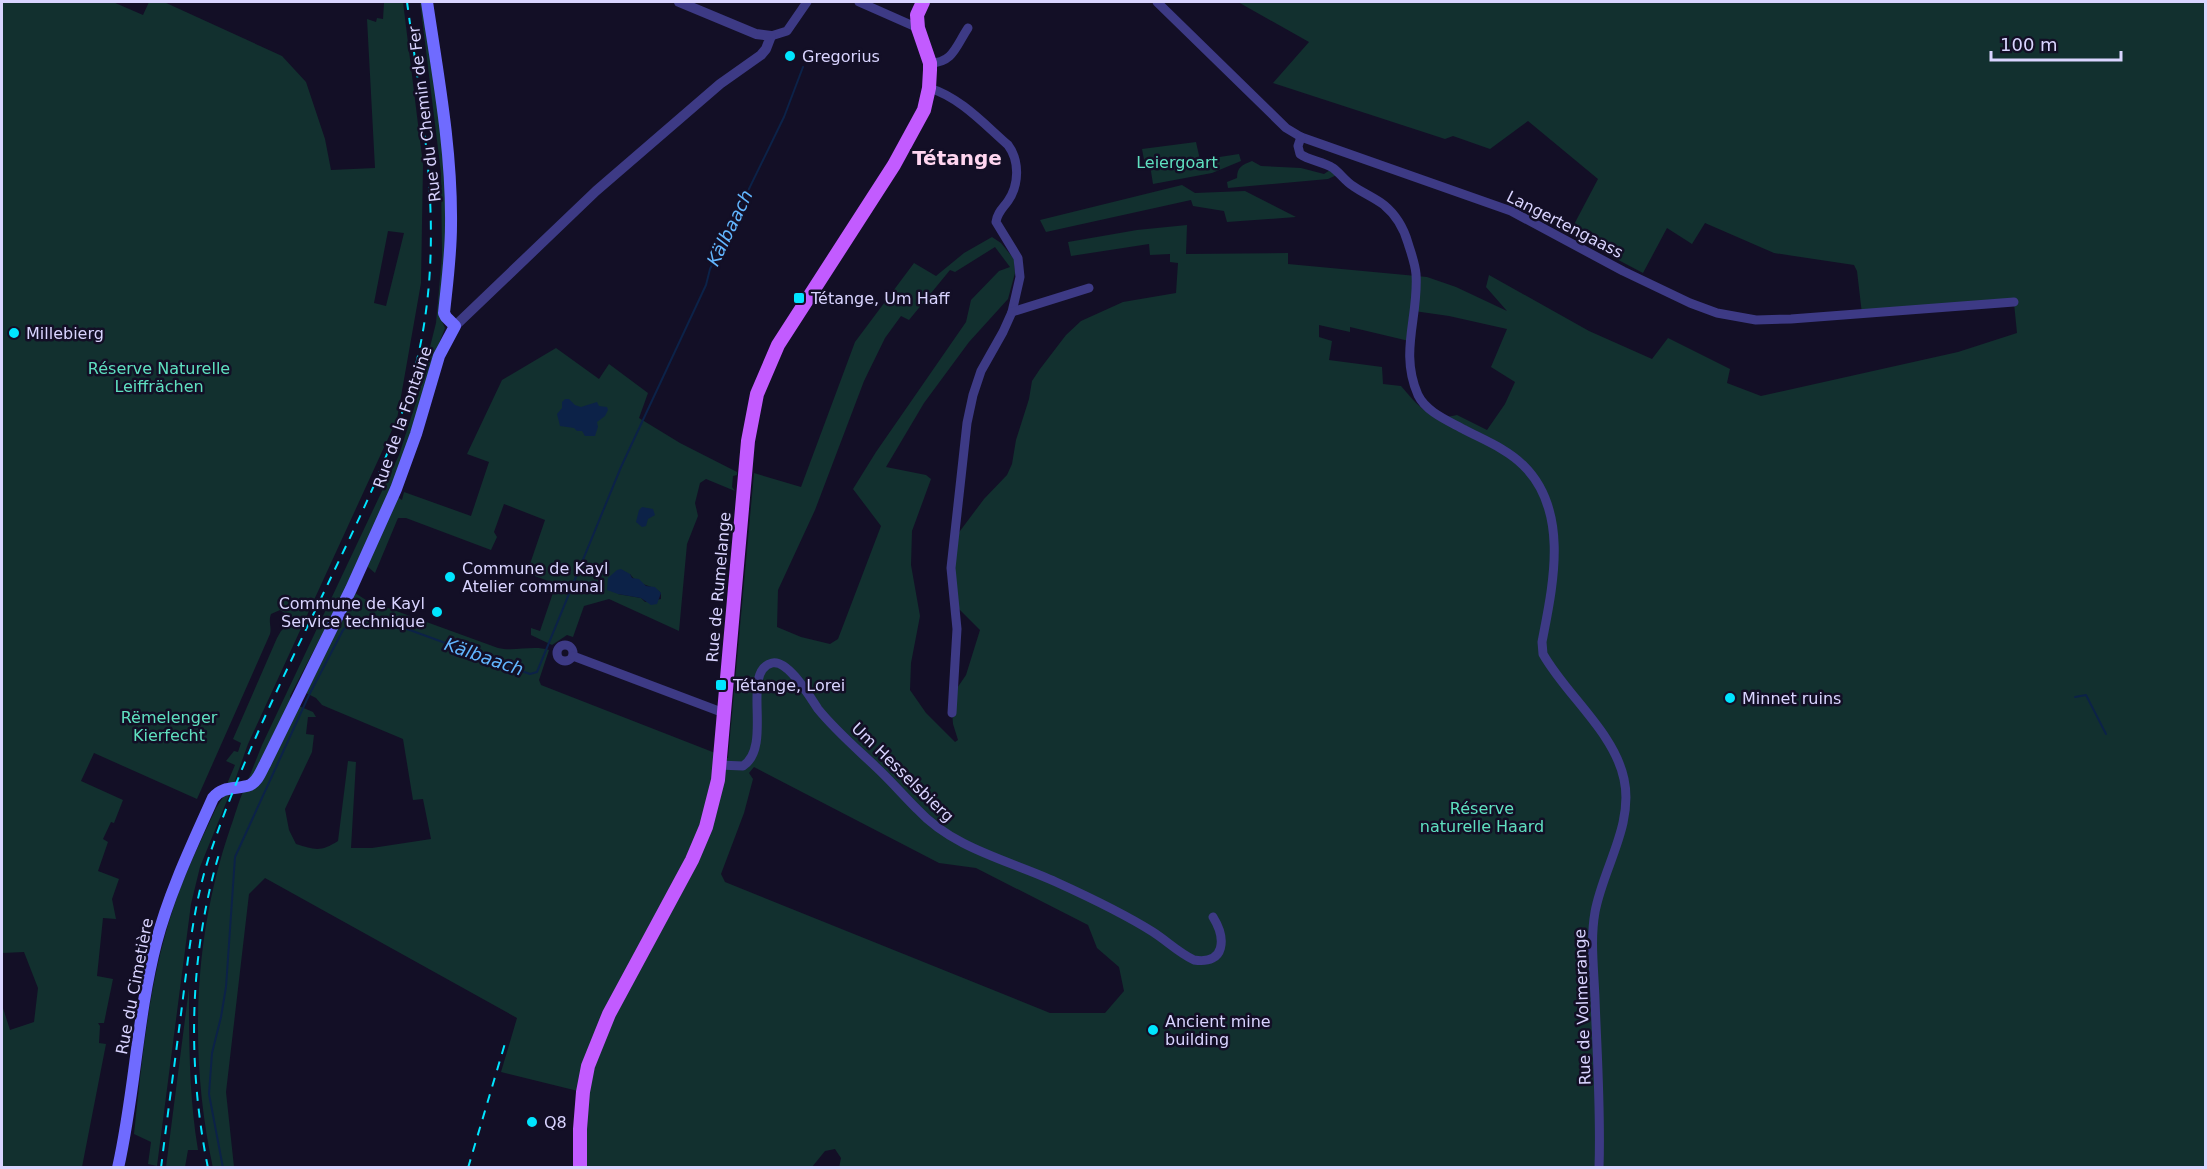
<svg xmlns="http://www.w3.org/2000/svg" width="2207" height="1169" font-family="'DejaVu Sans',sans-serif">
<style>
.green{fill:#12302f;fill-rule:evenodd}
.water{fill:#0c2248}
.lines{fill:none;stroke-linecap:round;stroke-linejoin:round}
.stream{stroke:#0c2248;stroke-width:2}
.minor{stroke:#3d3a85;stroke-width:9}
.tertiary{stroke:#3d3a85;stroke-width:10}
.secondary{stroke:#6f6bff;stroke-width:12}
.primary{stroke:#c25bff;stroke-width:14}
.rail{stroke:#00e5ff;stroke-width:2;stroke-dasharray:9 8;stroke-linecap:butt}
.poi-dot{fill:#00e5ff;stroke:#130f26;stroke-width:2}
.labels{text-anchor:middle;stroke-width:5;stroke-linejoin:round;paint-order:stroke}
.poi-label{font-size:16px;fill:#d9d4ff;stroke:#130f26;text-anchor:start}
.street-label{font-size:16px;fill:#d9d4ff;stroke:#130f26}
.park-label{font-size:16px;fill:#5fe0c0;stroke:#130f26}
.water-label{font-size:18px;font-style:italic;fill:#62b6ff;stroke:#130f26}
.quarter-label{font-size:20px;font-weight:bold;fill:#ffd6f0;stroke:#130f26}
</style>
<rect width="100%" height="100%" fill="#130f26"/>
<g class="green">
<path d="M2 2H113L143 15 149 2H164L282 56 306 82 325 139 331 170 375 168 367 19 376 22 377 18 383 19 384 3 403 2 423 165 421 283 397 419 248 744 234 783 227 784 235 765 226 761 234 751 238 752 241 743 233 739 277 638 281 631 289 624 288 615 280 610 271 614C268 622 272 627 270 634L197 799 94 753 81 781 123 800 114 823 111 822 103 839 108 842 98 871 119 879 112 899 116 919 103 918 97 976 113 979 104 1023H98L100 1026 99 1043 106 1044 82 1167H2V1005L10 1030 34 1022 38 988 24 952 2 953ZM388 231 404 233 386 306 374 303Z"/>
<polygon points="420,2 425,2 443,131 449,216 440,317 445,328 432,362 413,433 393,484 338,604 290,696 291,699 254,775 248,780 262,745 399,455 417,399 436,323 442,256 441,173"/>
<path d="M1238 2H2205V1167L839 1168 841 1158 835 1149 825 1151 812 1167H580L582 1092 501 1072 517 1018 265 878 249 894 226 1092 234 1167 213 1168C189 1057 193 937 230 829 235 816 238 802 244 790 248 781 256 772 261 763 274 744 287 725 299 706L313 712 316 717H308L306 734 314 735 312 752 285 809 289 830 296 844C315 850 321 852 338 841L348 761 356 762 351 848H372L431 839 423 799 413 800 403 739 322 705 316 698 306 693 355 593 366 600 498 648C514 652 533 645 549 650L539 680 541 685 728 758 754 473 801 487 855 342 914 263 936 276 964 253 992 237 1001 243 1014 259 1015 273 1008 299 969 342 924 403 886 467 926 475 931 479 912 531 911 565 920 616 911 663 910 690 926 713 955 742 958 740 953 724 951 697 966 675 980 630 954 604V539L984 499 1007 475 1012 464 1016 440 1029 399 1032 381 1040 369 1066 335 1081 321 1123 302 1176 293 1178 263 1170 262V254L1150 255 1149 244 1071 256 1068 242 1137 230 1187 225 1186 254 1288 253V264L1427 277 1456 287 1507 311 1486 287 1489 275 1589 331 1652 359 1668 338 1730 369 1727 383 1761 396 1958 352 2017 333 2014 303 1862 314 1857 271 1854 265 1774 253 1705 223 1692 244 1667 228 1643 273 1569 234 1598 179 1528 121 1490 149 1453 136 1445 139 1273 83 1309 42ZM995 247 1010 267 999 271 971 300 966 322 876 452 853 489 881 526 838 639 830 644 801 637 777 627 778 590 815 510 864 381 885 338 901 316 909 320 950 270 955 272ZM1414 311 1449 316 1507 329 1491 367 1515 382 1505 404 1487 430 1457 415C1428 422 1418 405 1401 386L1383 384 1382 367 1329 360 1332 341 1319 337V325L1350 332V327L1409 341ZM754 767 939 863 976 868 1088 925 1097 948 1119 967 1124 991 1105 1013H1050L725 882 721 874 744 813 753 779 749 773Z"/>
<polygon points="1196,142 1200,160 1239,154 1241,161 1212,173 1153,184 1150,165 1145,165 1142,149"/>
<path d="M1252 161 1261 166 1301 168 1324 174 1333 168 1339 174 1328 179 1228 188 1227 182 1237 178C1237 167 1242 165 1252 161Z"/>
<polygon points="1182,185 1195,193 1245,191 1296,217 1227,222 1224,211 1193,206 1191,200 1046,232 1040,220"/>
<path d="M556 348 599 379 609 364 648 393 639 418 680 443 737 472V475L733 476 732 487 735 491 706 479 700 483 695 503 698 516 687 544 679 631 609 599 584 606 573 637 567 635 552 645 531 635V628L540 631 556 584 522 571 525 563 530 564 545 520 504 504 494 532 497 537 491 550 406 518H398L375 573 368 567V558L398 497 402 500 404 492 471 516 489 462 467 454 502 380ZM630 574C638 586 652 584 661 593V599L645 602 641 598 618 594Z"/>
<path d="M226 793H230L200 867 191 904 157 1166 148 1164 151 1142 134 1134C142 1059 149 981 173 909 184 874 201 841 216 808Z"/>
<path d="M189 988C189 1043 189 1096 198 1150H188L185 1167H166Z"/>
</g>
<g class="water">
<polygon points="565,399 569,399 575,405 581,407 597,402 599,406 607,407 608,410 605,416 597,422 598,427 595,436 585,436 582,431 577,431 574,428 560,426 557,414 562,408 562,402"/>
<polygon points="642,507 653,509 655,515 648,519 646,526 642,527 636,522 639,510"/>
<polygon points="621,569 630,574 632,578 639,579 646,586 655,587 661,593 657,604 651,605 641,598 618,594 607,590 608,578 617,570"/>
</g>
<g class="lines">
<g class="stream">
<polyline points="2075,697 2086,695 2106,734"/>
<path d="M223 1168 209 1094 212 1053 221 1017 226 987 235 857 309 695 343 630C353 620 363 619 377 618L530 674 537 672 621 467 706 285 710 269 784 117 803 67"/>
</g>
<g class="minor">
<polyline points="859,2 918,28"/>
<polyline points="1157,2 1286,128 1301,137 1511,211 1623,271 1690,303 1717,313 1756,320 1791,319 2014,302"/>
<polyline points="771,36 787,31 807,2"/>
<path d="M930 63C953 63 956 46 968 28"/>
<path d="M929 88C960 97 985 125 1008 145 1020 161 1019 185 1008 201 1003 208 997 213 996 222L1018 258 1020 277 1012 312 1003 332 981 371 973 395 967 423 951 568 957 629 952 713"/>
<path d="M1301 137 1298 146 1300 154C1310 161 1322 161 1333 168 1340 173 1345 181 1353 186 1363 193 1375 198 1384 205 1396 215 1404 229 1408 243 1411 253 1415 263 1416 274 1419 317 1399 352 1418 395 1426 412 1449 421 1465 430 1484 440 1507 449 1523 465 1570 511 1553 585 1542 642L1543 654C1566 695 1614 732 1624 779 1634 825 1603 868 1595 912 1590 940 1594 970 1595 999 1597 1055 1601 1111 1599 1168"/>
<polyline points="1012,312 1089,288"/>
<circle cx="565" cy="653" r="8"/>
<polyline points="573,656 724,713"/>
<path d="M719 765 743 766C774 746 740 671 772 663 788 659 810 697 818 709 835 730 856 748 876 767 890 780 903 795 917 809 954 849 1008 860 1056 882 1089 897 1123 913 1153 932 1167 941 1179 953 1194 960 1226 965 1226 938 1213 917"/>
</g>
<polyline class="tertiary" points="455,326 596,191 720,84 761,55 766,49 771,36 756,34 679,2"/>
<path class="secondary" d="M118 1168C135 1093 137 1016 156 943 169 893 192 845 213 798 223 785 237 790 250 785 258 781 261 771 265 764L351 589 396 489 416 434 439 356 455 326 446 317 444 313C447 284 451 255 451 225 452 150 438 76 427 2"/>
<polyline class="primary" points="580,1168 580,1129 583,1092 588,1066 609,1014 692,860 706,827 718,780 748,441 757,394 778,345 894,165 924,110 929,88 930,70 930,63 918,28 917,15 923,2"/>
<g class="rail">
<path d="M161 1168C168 1111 176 1054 183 998 189 951 194 905 208 860 241 759 290 664 335 569 375 486 414 404 426 311 440 207 421 105 407 2"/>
<path d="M208 1168C187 1064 189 956 219 854"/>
<polyline points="468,1168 506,1040"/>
</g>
</g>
<g class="poi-dot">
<circle cx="790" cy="56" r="6"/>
<rect x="793" y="292" width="12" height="12" rx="3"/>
<circle cx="14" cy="333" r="6"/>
<circle cx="450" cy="577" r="6"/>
<circle cx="437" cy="612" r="6"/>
<rect x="715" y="679" width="12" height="12" rx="3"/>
<circle cx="1730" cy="698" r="6"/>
<circle cx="1153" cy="1030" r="6"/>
<circle cx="532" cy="1122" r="6"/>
</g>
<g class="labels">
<g class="poi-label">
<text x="802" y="62">Gregorius</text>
<text x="811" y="304">Tétange, Um Haff</text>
<text x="26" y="339">Millebierg</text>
<text x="462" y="574">Commune de Kayl<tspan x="462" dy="18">Atelier communal</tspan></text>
<text x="425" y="609" text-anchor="end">Commune de Kayl<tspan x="425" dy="18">Service technique</tspan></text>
<text x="733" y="691">Tétange, Lorei</text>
<text x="1742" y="704">Minnet ruins</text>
<text x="1165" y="1027">Ancient mine<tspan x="1165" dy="18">building</tspan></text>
<text x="544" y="1128">Q8</text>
</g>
<g class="street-label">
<text transform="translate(424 114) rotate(-97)" y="6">Rue du Chemin de Fer</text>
<text transform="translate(1565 224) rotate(27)" y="6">Langertengaass</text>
<text transform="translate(402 417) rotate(-71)" y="6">Rue de la Fontaine</text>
<text transform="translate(718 587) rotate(-85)" y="6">Rue de Rumelange</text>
<text transform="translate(903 772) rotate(44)" y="6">Um Hesselsbierg</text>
<text transform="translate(134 986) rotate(-79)" y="6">Rue du Cimetière</text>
<text transform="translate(1582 1007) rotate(-92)" y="6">Rue de Volmerange</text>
</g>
<g class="park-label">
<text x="1177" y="168">Leiergoart</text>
<text x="159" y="374">Réserve Naturelle<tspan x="159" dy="18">Leiffrächen</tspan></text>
<text x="169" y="723">Rëmelenger<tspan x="169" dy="18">Kierfecht</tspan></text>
<text x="1482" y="814">Réserve<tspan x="1482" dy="18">naturelle Haard</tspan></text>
</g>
<g class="water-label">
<text transform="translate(730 228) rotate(-64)" y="6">Kälbaach</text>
<text transform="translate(484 657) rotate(19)" y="6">Kälbaach</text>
</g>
<g class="quarter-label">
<text x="957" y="165">Tétange</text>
</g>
</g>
<rect width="2207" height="1169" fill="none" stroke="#d9d4ff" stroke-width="6"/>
<path d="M1991 51v9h130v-9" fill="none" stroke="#d9d4ff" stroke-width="3"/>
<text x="2000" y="51" font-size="18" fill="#d9d4ff" stroke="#130f26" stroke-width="4.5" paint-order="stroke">100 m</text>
</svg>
